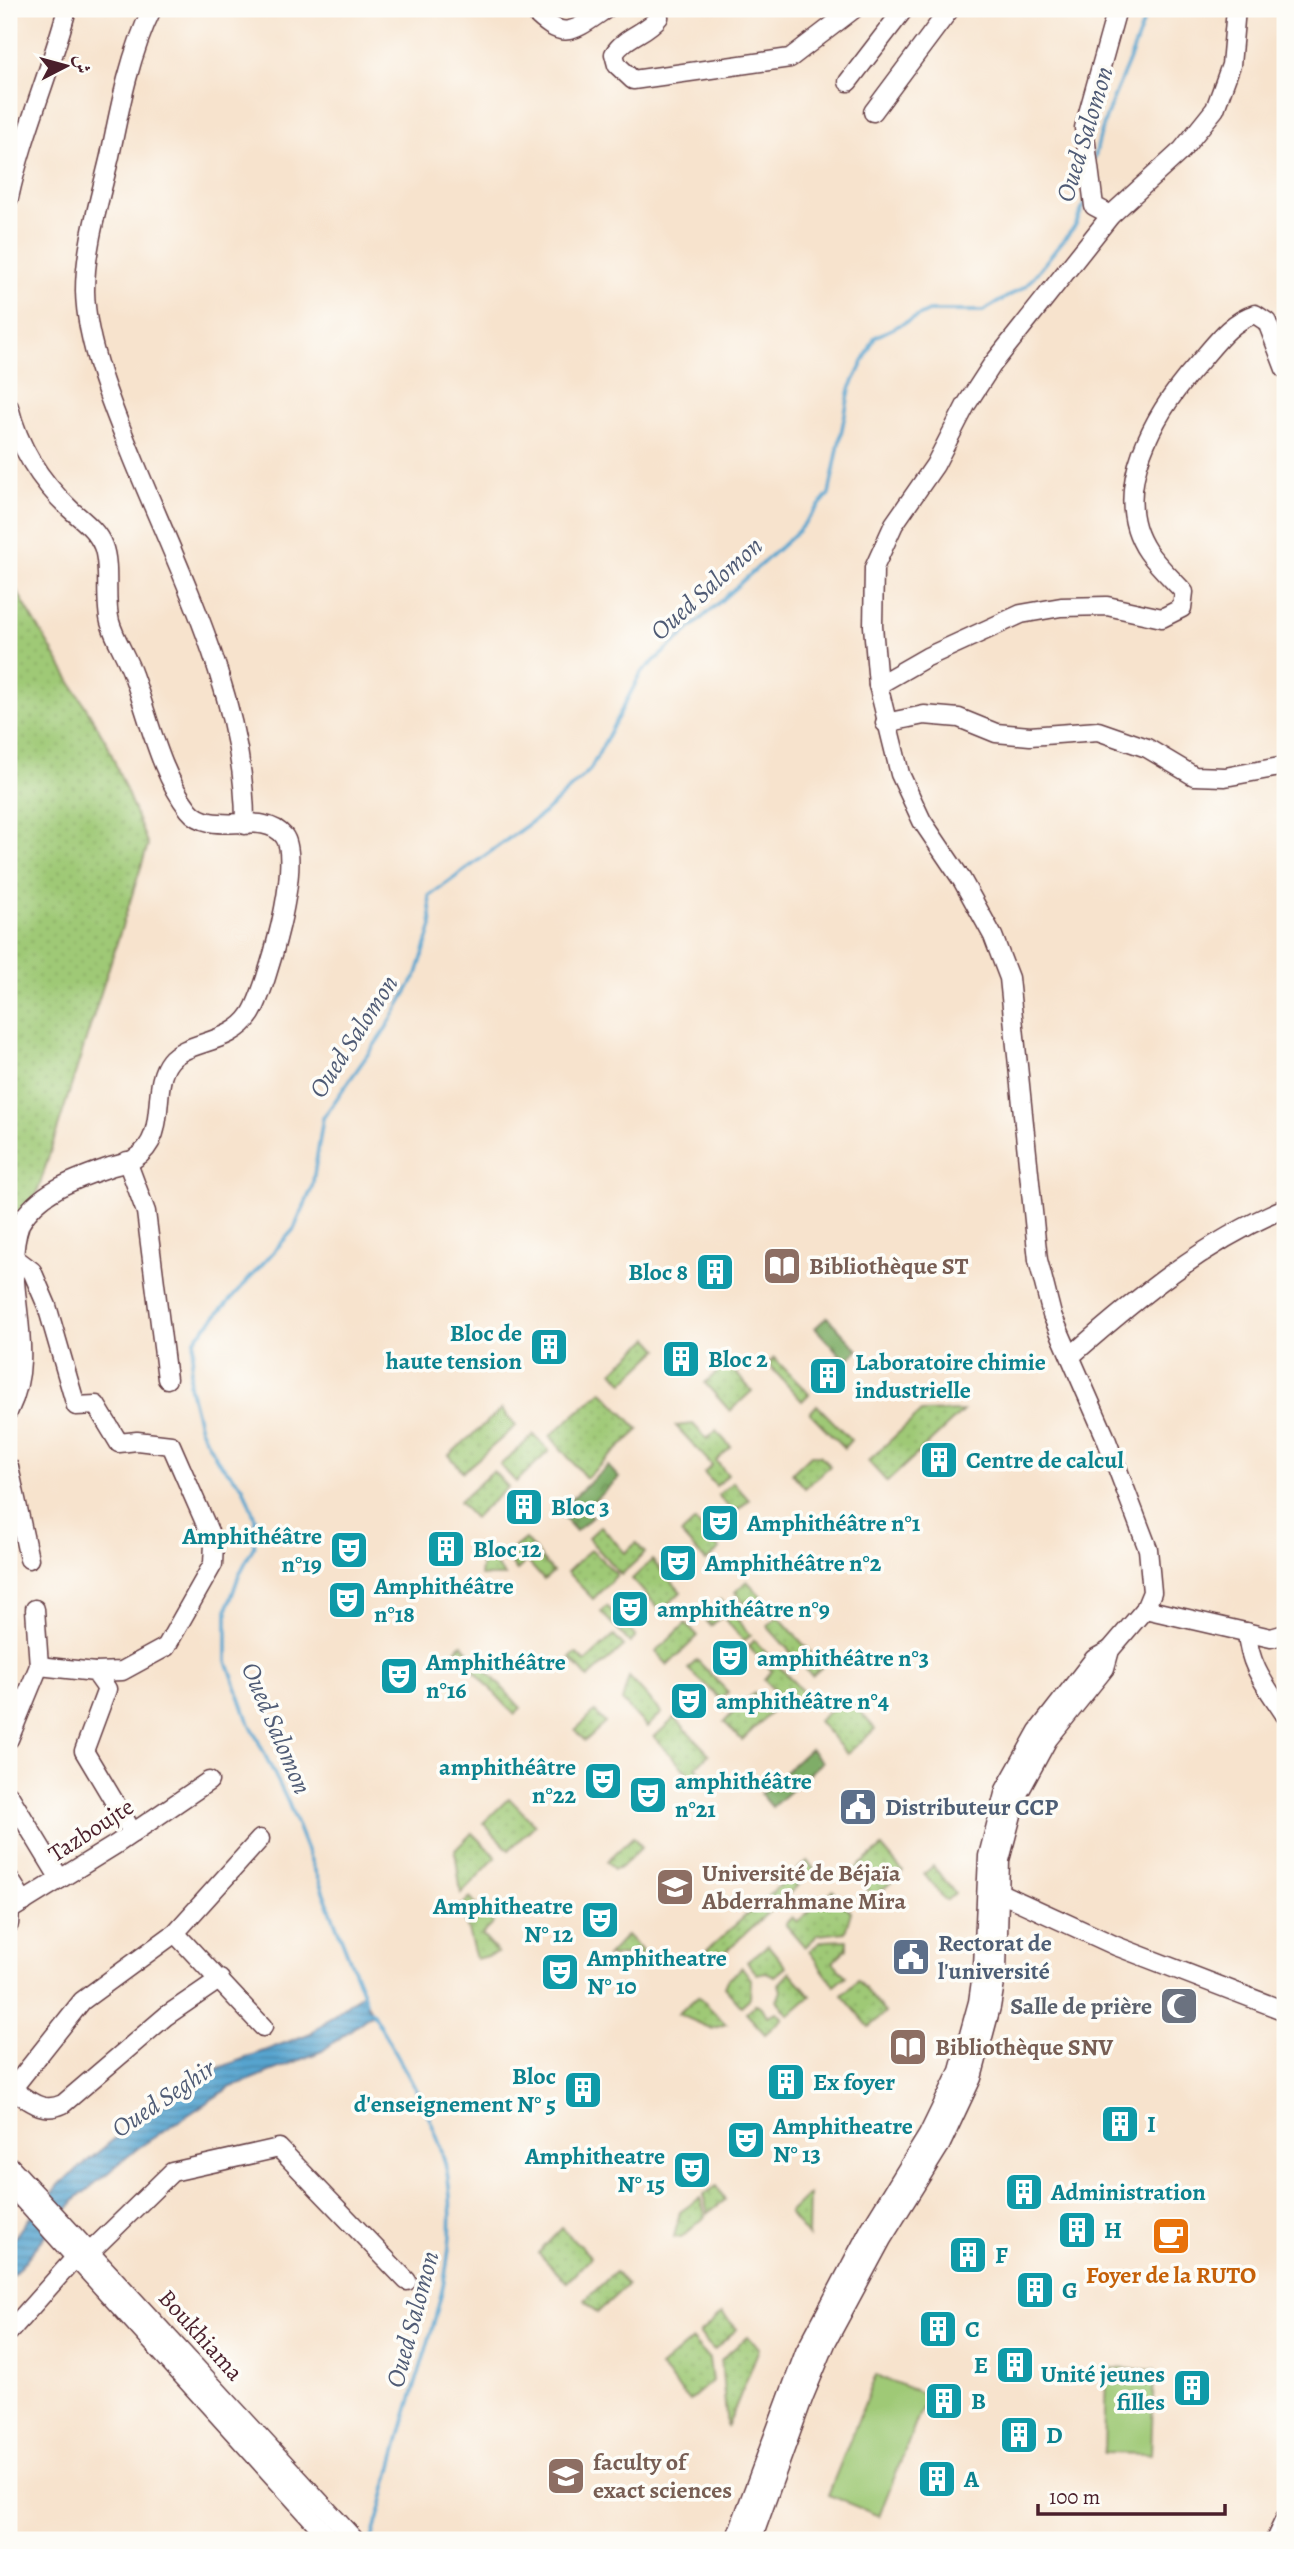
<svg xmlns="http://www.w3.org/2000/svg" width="1294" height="2549" font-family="Alegreya,Amiri,serif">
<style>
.grass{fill:url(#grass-dots);stroke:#747450;stroke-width:2}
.forest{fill:url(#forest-crowns);stroke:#646649;stroke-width:2}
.pitch{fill:#9fc976;stroke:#747450;stroke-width:2}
.water{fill:url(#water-rules);stroke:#50627d;stroke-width:2}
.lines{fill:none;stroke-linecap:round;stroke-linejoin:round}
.stream{stroke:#56a4cf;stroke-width:3.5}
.minor-casing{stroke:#643c43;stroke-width:21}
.minor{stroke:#fff;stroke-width:18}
.labels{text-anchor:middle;stroke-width:7;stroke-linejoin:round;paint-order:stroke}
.education-label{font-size:24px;font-weight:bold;fill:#785e54;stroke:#fdfcf7;text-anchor:start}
.culture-label{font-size:24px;font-weight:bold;fill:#0d838f;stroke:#fdfcf7;text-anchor:start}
.service-label{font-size:24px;font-weight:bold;fill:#4e5e75;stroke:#fdfcf7;text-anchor:start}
.street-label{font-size:24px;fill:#4a1f2b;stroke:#fdfcf7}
.worship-label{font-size:24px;font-weight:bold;fill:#5b616d;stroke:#fdfcf7;text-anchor:end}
.food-label{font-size:24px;font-weight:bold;fill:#c56008;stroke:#fdfcf7}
.water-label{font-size:26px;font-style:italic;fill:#4f5b75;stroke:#fdfcf7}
</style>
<defs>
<pattern id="grass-dots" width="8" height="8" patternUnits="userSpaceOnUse" patternTransform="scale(1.75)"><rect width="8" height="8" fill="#9fc976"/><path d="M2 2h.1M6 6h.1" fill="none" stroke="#8aac66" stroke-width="1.8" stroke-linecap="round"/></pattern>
<pattern id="forest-crowns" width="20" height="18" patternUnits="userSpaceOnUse" patternTransform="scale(1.75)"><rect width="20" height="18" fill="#7fad67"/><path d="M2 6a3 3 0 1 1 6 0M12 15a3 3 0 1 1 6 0" fill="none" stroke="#6a8c55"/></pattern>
<pattern id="water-rules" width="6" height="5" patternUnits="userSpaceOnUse" patternTransform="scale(1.75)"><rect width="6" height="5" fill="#56a4cf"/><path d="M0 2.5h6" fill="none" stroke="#4985a8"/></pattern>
</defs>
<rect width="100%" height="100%" fill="#fdfcf7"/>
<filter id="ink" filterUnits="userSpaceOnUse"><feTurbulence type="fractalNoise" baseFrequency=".0143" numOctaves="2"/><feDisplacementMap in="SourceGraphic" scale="14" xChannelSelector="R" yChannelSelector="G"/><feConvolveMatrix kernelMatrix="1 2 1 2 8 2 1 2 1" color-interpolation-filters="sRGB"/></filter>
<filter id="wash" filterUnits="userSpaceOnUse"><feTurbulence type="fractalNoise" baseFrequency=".00686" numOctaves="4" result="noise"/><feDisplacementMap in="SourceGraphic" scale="28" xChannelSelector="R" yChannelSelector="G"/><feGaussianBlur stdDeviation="1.57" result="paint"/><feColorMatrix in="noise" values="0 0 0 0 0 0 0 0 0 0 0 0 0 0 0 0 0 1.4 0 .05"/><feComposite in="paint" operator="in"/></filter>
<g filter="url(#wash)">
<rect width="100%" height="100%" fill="#f7e3cd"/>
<g class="grass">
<polygon points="9,578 107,743 148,845 33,1206 9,1297"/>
<polygon points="649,1338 659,1349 623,1383 613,1371"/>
<polygon points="774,1358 809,1394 802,1401 768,1364"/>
<polygon points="727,1363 752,1391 730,1411 705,1383"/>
<polygon points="602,1391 639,1430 586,1478 550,1436"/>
<polygon points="817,1405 851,1440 844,1448 810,1413"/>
<polygon points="502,1409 516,1426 463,1472 449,1455"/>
<polygon points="963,1411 887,1482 868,1461 921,1412"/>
<polygon points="693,1424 707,1439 716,1431 731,1447 716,1461 728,1475 716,1486 704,1473 712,1465 676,1426"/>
<polygon points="534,1435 549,1451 516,1482 500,1465"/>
<polygon points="811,1455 820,1455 830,1466 805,1488 792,1473"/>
<polygon points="493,1471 508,1487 474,1518 459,1502"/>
<polygon points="733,1482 749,1500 734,1513 718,1495"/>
<polygon points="695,1521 720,1549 706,1561 681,1534"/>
<polygon points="601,1526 625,1553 636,1543 645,1553 621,1575 588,1538"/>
<polygon points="525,1539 553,1572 544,1580 527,1561 517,1570 504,1556"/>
<polygon points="591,1549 617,1575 593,1599 567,1572"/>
<polygon points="483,1550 505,1576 480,1576"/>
<polygon points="652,1560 681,1592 661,1611 632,1579"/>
<polygon points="747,1581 769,1605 756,1616 735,1592"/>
<polygon points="720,1600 751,1635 744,1641 722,1616 711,1626 702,1616"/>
<polygon points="607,1606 636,1637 630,1643 601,1612"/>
<polygon points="778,1616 823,1666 812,1676 767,1626"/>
<polygon points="686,1623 698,1636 668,1665 656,1652"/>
<polygon points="614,1635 624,1646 588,1678 570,1658 576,1653 585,1662"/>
<polygon points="754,1640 806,1695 792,1709 764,1680 772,1671 748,1646"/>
<polygon points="462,1644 521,1708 514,1714 455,1650"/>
<polygon points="697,1660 728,1692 721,1699 688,1669"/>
<polygon points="629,1677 662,1713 647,1727 622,1701"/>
<polygon points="754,1693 772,1711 742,1740 724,1722"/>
<polygon points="847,1696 875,1729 847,1754 818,1721"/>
<polygon points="595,1712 605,1723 585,1741 575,1730"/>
<polygon points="675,1718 709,1754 696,1767 703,1775 696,1782 654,1737"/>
<polygon points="509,1798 535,1825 509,1850 483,1823"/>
<polygon points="472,1833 496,1857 461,1894 455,1850"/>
<polygon points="633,1837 642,1847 621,1867 614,1869 607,1861"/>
<polygon points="882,1847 903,1872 874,1897 853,1871"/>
<polygon points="807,1861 815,1870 715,1961 706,1951"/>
<polygon points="933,1866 955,1893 946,1901 924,1874"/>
<polygon points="833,1891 851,1912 845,1932 818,1935 805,1947 785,1924 792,1917 797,1922"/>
<polygon points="470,1898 494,1923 482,1935 498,1953 476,1959 461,1906"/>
<polygon points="627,1935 645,1954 607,1956"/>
<polygon points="847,1940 847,1948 833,1962 846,1976 834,1986 809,1951 822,1941"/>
<polygon points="768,1945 786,1967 775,1976 766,1972 757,1974 747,1962"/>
<polygon points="742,1967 751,1979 750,1998 741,2006 724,1987 727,1980"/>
<polygon points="790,1972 811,1996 789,2015 777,2001 781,1991 779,1984"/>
<polygon points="858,1980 885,2013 869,2027 842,1995"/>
<polygon points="698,1996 726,2024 712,2029 678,2014"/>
<polygon points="756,2004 762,2007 767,2016 777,2012 783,2018 765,2034 746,2013"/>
<polygon points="717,2186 725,2200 708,2213 703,2195"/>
<polygon points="809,2194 808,2237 789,2213"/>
<polygon points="700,2198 706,2216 681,2238 674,2237 680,2212"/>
<polygon points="562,2228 591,2257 567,2282 538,2253"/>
<polygon points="615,2272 627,2285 597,2313 585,2300"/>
<polygon points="722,2313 737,2329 714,2350 699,2334"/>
<polygon points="748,2336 759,2349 727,2428 721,2360"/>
<polygon points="692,2340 709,2359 712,2381 689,2401 660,2367"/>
</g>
<g class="forest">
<polygon points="827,1317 858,1350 846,1361 815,1328"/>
<polygon points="608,1466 619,1478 585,1509 592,1517 576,1531 558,1511"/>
<polygon points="810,1749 822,1762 772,1807 761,1794"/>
</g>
<g class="pitch">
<polygon points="1106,2368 1154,2370 1151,2454 1104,2453"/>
<polygon points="876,2375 927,2395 879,2516 828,2495"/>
</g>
<polygon class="water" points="362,1993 372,2014 322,2051 229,2088 138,2148 76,2199 9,2280 9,2245 28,2219 61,2183 125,2130 219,2068 311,2033"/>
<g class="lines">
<g class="stream">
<path d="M1095 158C1105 103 1134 61 1147 9"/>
<polyline points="366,2001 288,1802 247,1718 227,1661 227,1610 239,1575 254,1546 255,1518 243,1487 218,1461 200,1429 189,1385 195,1339 294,1229 312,1188 323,1118 385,1030 417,974 432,926 429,896 544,813 590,770 641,673 797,532 829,494 850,389 875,337 929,311 983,311 1026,286 1075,226 1086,200"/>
<path d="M371 2011C400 2061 443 2127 449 2186 458 2261 431 2333 409 2405 396 2449 385 2494 372 2539"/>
</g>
</g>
</g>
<g filter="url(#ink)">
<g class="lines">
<defs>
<g id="minor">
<path d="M152 9C130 54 120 106 110 156 100 199 85 246 85 291 86 344 113 409 133 458 179 571 246 701 245 825"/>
<path d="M531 9C564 42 571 33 606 9"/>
<path d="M655 9 659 17C647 33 625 36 614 54L617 65 633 80 790 58 854 9"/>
<polyline points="848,82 904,9"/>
<polyline points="873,112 950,9"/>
<path d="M9 198C23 133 50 73 67 9"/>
<polyline points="1111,215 1094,206 1084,128 1117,9"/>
<path d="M9 407C19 448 39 480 70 509 82 520 97 530 103 546 111 566 104 599 110 622 115 640 127 657 133 675 149 718 160 773 189 810 211 838 262 809 284 836 303 861 267 988 251 1014 231 1045 187 1040 170 1061 149 1087 171 1136 134 1159 127 1163 117 1165 110 1167 76 1179 38 1191 20 1224 0 1281 40 1348 9 1410"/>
<path d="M878 685 927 657 1021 614 1061 607 1107 606 1162 618 1182 608 1184 592C1172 579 1158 566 1148 552 1107 492 1156 411 1196 366 1214 346 1229 322 1255 314L1267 322 1285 369"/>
<polyline points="885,723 924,715 959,718 996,733 1030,736 1098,731 1147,748 1194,776 1225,777 1285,766"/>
<polyline points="127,1161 146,1212 167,1379"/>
<polyline points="11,1255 32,1271 47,1306 76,1406 96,1405 119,1443 137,1441 171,1445 214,1543 213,1564 166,1647 122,1671 95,1672"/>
<path d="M1072 1355C1138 1297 1203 1243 1285 1208"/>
<polyline points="9,1467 29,1559"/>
<polyline points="1145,1609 1271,1638 1285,1634"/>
<path d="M1247 1632C1249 1667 1267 1687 1285 1715"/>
<polyline points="39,1666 95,1672 107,1689 84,1751 133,1833"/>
<polyline points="9,1739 39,1666 35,1609"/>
<polyline points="9,1795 60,1879"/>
<polyline points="9,1878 24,1902"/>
<polyline points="998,1892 1116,1946 1285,2011"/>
<polyline points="9,1924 10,1910 115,1845 209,1781"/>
<polyline points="175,1933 263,2027"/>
<path d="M12 2089C29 2100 42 2114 63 2104L166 2016 220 1979"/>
<polyline points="9,2093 82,2001 175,1933 260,1839"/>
<polyline points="9,2165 355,2540"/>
<polyline points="9,2184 331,2540"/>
<polyline points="91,2251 172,2172 279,2148 407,2281"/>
<polyline points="9,2332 75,2258"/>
<polyline points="735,2540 805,2352 870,2229 928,2135 959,2071 978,2002 983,1967 988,1856 1005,1790 1038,1731 1094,1659 1110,1650"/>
<polyline points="752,2540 804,2396 827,2341 882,2239 941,2144 972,2078 991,2007 997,1971 1000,1860 1017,1796 1048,1739 1105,1668 1110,1650 1145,1609 1152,1592 1148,1549 1105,1436 1052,1315 1038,1260 1009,978 993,936 962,880 922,821 900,774 878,685 873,626 874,568 894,524 935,465 966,405 992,365 1111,215 1182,150 1215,109 1231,65 1236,9"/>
<polyline points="1275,2540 1285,2519"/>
</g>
</defs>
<use href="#minor" class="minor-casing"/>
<use href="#minor" class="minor"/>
</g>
</g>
<defs>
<symbol id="library-square" viewBox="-11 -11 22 22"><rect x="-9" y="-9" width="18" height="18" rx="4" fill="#8d6e63" stroke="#fdfcf7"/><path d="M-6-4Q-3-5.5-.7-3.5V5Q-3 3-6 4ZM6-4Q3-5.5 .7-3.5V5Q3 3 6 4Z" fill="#fff"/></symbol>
<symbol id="building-square" viewBox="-11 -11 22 22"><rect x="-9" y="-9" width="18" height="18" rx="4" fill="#0f9aa8" stroke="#fdfcf7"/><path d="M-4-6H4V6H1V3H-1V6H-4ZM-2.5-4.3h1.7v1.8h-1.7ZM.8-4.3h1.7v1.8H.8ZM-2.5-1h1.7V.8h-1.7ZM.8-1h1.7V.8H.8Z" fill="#fff"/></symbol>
<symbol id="theatre-square" viewBox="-11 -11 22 22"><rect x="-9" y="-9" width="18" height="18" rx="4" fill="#0f9aa8" stroke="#fdfcf7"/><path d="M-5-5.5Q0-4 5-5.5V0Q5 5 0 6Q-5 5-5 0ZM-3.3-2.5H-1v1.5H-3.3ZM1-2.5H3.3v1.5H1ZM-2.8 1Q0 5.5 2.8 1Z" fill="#fff"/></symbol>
<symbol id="civic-square" viewBox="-11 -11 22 22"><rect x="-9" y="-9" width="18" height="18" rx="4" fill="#5c6f8a" stroke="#fdfcf7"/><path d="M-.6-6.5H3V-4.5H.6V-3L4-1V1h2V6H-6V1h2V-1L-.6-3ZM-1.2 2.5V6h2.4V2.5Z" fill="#fff"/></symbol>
<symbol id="university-square" viewBox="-11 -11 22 22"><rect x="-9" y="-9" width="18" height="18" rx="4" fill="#8d6e63" stroke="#fdfcf7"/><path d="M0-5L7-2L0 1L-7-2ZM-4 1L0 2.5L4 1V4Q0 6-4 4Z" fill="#fff"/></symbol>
<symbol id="mosque-square" viewBox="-11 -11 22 22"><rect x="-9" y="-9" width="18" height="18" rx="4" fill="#6b7280" stroke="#fdfcf7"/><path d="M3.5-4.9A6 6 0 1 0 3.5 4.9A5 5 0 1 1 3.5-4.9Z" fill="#fff"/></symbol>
<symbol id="cafe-square" viewBox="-11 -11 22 22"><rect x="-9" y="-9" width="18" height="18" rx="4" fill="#e8710a" stroke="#fdfcf7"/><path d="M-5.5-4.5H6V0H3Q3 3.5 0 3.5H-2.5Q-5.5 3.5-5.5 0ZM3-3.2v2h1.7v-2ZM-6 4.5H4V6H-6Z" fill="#fff"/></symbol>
</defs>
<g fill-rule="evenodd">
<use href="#library-square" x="760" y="1244" width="44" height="44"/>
<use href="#building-square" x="693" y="1250" width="44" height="44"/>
<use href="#building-square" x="527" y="1325" width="44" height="44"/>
<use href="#building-square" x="659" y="1337" width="44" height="44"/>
<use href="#building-square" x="806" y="1354" width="44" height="44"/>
<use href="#building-square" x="917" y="1438" width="44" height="44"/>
<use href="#building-square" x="502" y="1485" width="44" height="44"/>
<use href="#theatre-square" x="698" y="1501" width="44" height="44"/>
<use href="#building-square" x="424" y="1527" width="44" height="44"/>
<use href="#theatre-square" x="327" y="1528" width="44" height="44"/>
<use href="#theatre-square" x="656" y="1541" width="44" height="44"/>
<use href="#theatre-square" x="325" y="1578" width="44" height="44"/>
<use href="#theatre-square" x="608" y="1587" width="44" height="44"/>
<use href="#theatre-square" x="708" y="1636" width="44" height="44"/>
<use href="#theatre-square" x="377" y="1654" width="44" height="44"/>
<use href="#theatre-square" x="667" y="1679" width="44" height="44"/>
<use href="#theatre-square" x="581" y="1759" width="44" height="44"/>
<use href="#theatre-square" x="626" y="1773" width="44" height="44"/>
<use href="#civic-square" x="836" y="1785" width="44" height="44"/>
<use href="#university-square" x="653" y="1865" width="44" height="44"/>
<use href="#theatre-square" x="578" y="1898" width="44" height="44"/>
<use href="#civic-square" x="889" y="1935" width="44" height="44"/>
<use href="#theatre-square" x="538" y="1950" width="44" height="44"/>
<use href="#mosque-square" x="1157" y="1984" width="44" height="44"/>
<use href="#library-square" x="886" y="2025" width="44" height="44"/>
<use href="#building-square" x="764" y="2060" width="44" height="44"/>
<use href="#building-square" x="561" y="2068" width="44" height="44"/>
<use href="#building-square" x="1098" y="2102" width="44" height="44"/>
<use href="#theatre-square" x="724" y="2118" width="44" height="44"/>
<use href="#theatre-square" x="670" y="2148" width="44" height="44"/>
<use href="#building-square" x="1002" y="2170" width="44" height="44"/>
<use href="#building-square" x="1055" y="2208" width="44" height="44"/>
<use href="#cafe-square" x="1149" y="2214" width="44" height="44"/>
<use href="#building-square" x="946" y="2233" width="44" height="44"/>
<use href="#building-square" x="1013" y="2268" width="44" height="44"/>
<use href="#building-square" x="916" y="2307" width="44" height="44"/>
<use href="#building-square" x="993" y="2343" width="44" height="44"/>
<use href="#building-square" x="1170" y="2366" width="44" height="44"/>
<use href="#building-square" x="922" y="2379" width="44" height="44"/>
<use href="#building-square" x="997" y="2413" width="44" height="44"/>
<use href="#university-square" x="544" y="2454" width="44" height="44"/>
<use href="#building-square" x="915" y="2457" width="44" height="44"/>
</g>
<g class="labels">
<g class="education-label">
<text x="809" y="1274">Bibliothèque ST</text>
<text x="702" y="1881">Université de Béjaïa<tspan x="702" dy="28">Abderrahmane Mira</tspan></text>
<text x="935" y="2055">Bibliothèque SNV</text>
<text x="593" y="2470">faculty of<tspan x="593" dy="28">exact sciences</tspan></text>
</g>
<g class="culture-label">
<text x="688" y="1280" text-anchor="end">Bloc 8</text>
<text x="522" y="1341" text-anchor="end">Bloc de<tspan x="522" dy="28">haute tension</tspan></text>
<text x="708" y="1367">Bloc 2</text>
<text x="855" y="1370">Laboratoire chimie<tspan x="855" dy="28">industrielle</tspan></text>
<text x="966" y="1468">Centre de calcul</text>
<text x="551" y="1515">Bloc 3</text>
<text x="747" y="1531">Amphithéâtre n°1</text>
<text x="322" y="1544" text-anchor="end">Amphithéâtre<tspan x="322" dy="28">n°19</tspan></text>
<text x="473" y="1557">Bloc 12</text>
<text x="705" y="1571">Amphithéâtre n°2</text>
<text x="374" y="1594">Amphithéâtre<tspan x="374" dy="28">n°18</tspan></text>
<text x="657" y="1617">amphithéâtre n°9</text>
<text x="757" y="1666">amphithéâtre n°3</text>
<text x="426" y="1670">Amphithéâtre<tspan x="426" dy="28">n°16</tspan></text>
<text x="716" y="1709">amphithéâtre n°4</text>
<text x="576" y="1775" text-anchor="end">amphithéâtre<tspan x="576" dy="28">n°22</tspan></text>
<text x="675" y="1789">amphithéâtre<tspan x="675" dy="28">n°21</tspan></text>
<text x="573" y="1914" text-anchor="end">Amphitheatre<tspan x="573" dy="28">N° 12</tspan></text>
<text x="587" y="1966">Amphitheatre<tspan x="587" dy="28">N° 10</tspan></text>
<text x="556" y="2084" text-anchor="end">Bloc<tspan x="556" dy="28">d'enseignement N° 5</tspan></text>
<text x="813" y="2090">Ex foyer</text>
<text x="1147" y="2132">I</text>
<text x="773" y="2134">Amphitheatre<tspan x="773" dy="28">N° 13</tspan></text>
<text x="665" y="2164" text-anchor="end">Amphitheatre<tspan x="665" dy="28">N° 15</tspan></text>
<text x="1051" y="2200">Administration</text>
<text x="1104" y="2238">H</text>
<text x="995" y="2263">F</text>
<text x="1062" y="2298">G</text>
<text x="965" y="2337">C</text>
<text x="988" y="2373" text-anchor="end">E</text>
<text x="1165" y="2382" text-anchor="end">Unité jeunes<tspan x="1165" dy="28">filles</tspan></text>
<text x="971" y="2409">B</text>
<text x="1046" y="2443">D</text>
<text x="964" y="2487">A</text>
</g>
<g class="service-label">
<text x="885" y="1815">Distributeur CCP</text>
<text x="938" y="1951">Rectorat de<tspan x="938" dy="28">l'université</tspan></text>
</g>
<g class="street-label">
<text transform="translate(91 1830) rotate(-33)" y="8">Tazboujte</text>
<text transform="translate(201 2335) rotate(48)" y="8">Boukhiama</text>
</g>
<g class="worship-label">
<text x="1152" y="2014">Salle de prière</text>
</g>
<g class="food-label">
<text x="1171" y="2283">Foyer de la RUTO</text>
</g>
<g class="water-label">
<text transform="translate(1084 134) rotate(-73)" y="9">Oued Salomon</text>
<text transform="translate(706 588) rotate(-42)" y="9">Oued Salomon</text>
<text transform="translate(353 1036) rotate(-57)" y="9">Oued Salomon</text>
<text transform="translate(277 1728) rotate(67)" y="9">Oued Salomon</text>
<text transform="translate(163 2098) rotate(-34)" y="9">Oued Seghir</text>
<text transform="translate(412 2319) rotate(-75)" y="9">Oued Salomon</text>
</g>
</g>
<rect width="1294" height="2549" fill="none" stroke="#fdfcf7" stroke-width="35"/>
<g transform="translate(66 66) rotate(84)" stroke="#fdfcf7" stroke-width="5" paint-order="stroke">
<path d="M0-5L12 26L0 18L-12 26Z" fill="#4a1f2b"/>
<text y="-10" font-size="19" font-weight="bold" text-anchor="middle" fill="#4a1f2b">ش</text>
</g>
<path d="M1038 2504v10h187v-10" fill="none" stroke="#4a1f2b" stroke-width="3.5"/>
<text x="1049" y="2504" font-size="21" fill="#4a1f2b" stroke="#fdfcf7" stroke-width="5" paint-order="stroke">100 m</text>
</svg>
